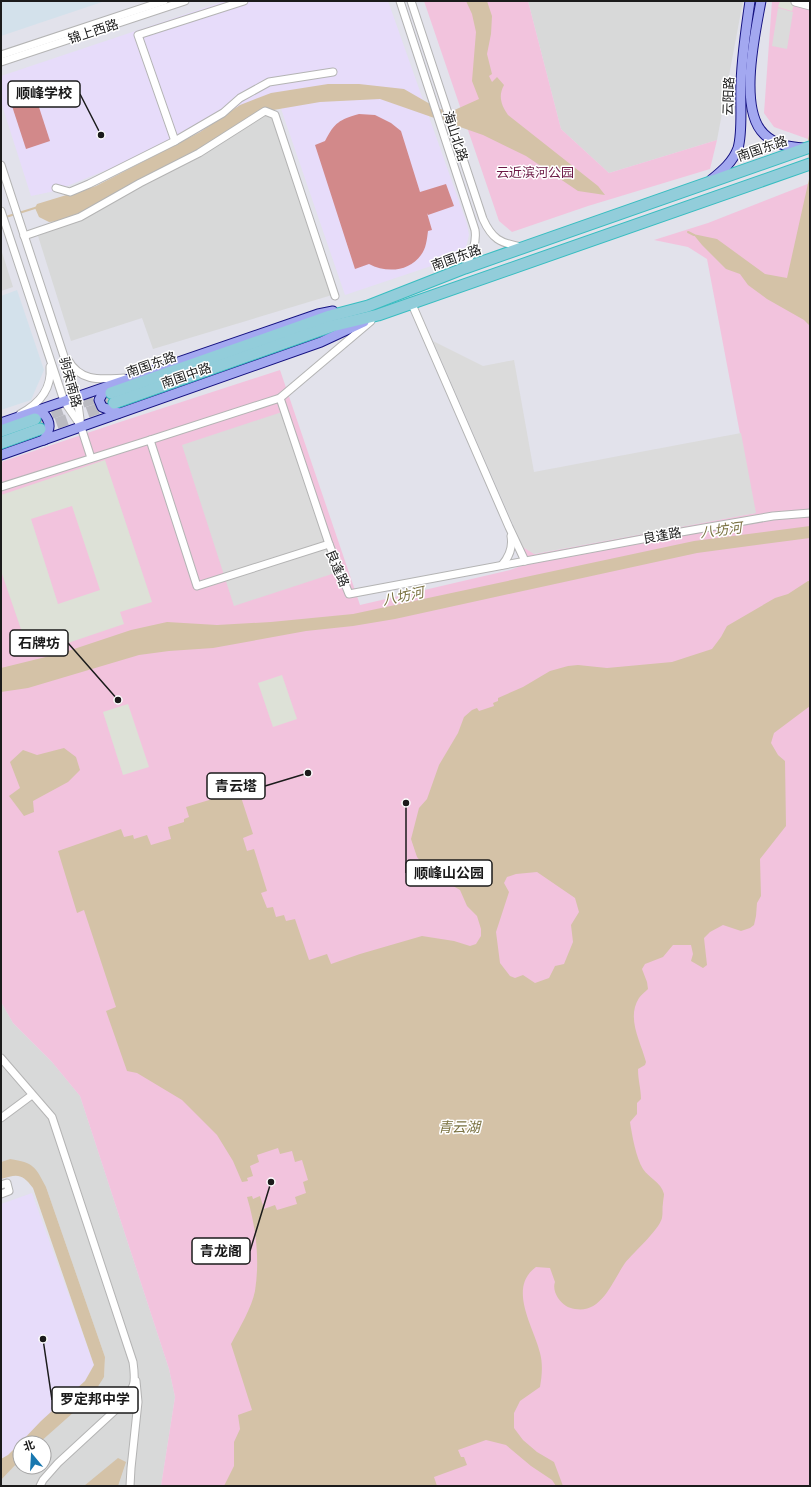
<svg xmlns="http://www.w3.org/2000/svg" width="811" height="1487" font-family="'Sofia Sans Condensed','Noto Sans SC',sans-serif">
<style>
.residential{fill:#d8d9d9}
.commercial{fill:#d3e1eb}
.education{fill:#e7dcfa}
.park{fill:#f2c3dd}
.pitch{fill:#d2898a}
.parking{fill:#dbdbdb}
.plaza{fill:#dde1d7;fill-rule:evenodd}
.water{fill:#d4c2a7;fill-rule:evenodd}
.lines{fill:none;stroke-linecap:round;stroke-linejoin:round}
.stream{stroke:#d4c2a7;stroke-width:2}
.highway-tunnel{stroke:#babac1;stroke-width:11;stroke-dasharray:11 5.5;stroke-linecap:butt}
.minor-casing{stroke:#b4b4b4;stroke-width:9}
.major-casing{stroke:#151281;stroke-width:11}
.highway-casing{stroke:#38bdc0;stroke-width:13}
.minor{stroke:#fff;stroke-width:7}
.major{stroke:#a3a8f0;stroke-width:9}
.highway{stroke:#92cdda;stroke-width:11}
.labels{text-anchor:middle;stroke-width:3;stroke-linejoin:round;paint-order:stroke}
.street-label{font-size:13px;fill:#1b1b1b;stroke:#fff}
.park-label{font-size:13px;fill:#6b1845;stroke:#fff}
.water-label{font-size:14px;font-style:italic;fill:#7b7343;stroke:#fff}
.leader{fill:none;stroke:#1b1b1b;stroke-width:1.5}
.callout-dot{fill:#1b1b1b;stroke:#fff;stroke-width:1.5}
.callout{fill:#fff;stroke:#1b1b1b;stroke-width:1.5}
.callout-label{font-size:14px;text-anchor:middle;font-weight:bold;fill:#1b1b1b}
</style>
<rect width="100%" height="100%" fill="#e2e2eb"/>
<g class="residential">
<polygon points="528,1 743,1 717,140 609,173 561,129"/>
<polygon points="264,114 274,118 332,295 153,349 142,318 71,341 38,236 84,217 205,152"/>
<polygon points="1,249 13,287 1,291"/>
<polygon points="1,1002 13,1023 52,1062 80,1096 169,1369 175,1397 161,1486 1,1486 1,1480 20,1460 20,1467 44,1467 44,1443 39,1443 104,1377 105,1357 46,1187 10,1159 1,1162"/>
</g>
<g class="commercial">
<polygon points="1,1 101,1 102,2 1,36"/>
<polygon points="17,290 44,370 31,400 1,410 1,296"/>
</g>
<g class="education">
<polygon points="225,1 388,1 467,224 469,235 464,255 345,295 278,100 55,191 31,196 1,102 1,76"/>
<polygon points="32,1193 94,1365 85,1381 8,1455 1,1459 1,1204"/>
</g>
<g class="park">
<polygon points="424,1 528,1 561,129 609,173 717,140 710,169 588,206 512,232 499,221"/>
<polygon points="772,1 810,1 810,130 808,139 774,127 764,113"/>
<polygon points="810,183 810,1486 161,1486 175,1397 169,1369 80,1096 52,1062 13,1023 1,1002 1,462 117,423 280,370 360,605 510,570 521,566 523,547 535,554 755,513 707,259 688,247 654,240 708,223"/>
</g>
<g class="pitch">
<polygon points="36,98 50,141 26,149 12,106"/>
<path d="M359 114 375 115 391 123 401 131 420 192 446 184 454 206 428 215 427 213 432 230 428 231C427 239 426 249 421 255 409 272 386 273 369 264L355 269 315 145 325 141C335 122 339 120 359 114Z"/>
</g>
<g class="parking">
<polygon points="778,8 793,12 787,49 772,46"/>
<polygon points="433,341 483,366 514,360 534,472 741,433 756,513 534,554 523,547"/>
<polygon points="282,412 335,573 234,606 182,445"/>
</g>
<g class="plaza">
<polygon points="780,1 795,1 792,11 778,7"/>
<path d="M105 460 152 602 120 612 124 624 62 645 57 630 25 641 1 571V495ZM72 506 100 590 58 604 31 519Z"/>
<polygon points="282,675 297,719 273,727 258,683"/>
<polygon points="128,704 149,767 123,775 103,712"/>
</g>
<g class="water">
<path d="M466 1H487L492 16 491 34 487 54 492 74 489 76 492 82 497 77 504 85C498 96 501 105 508 115L598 186 605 195 578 191 526 156 483 135 380 99 320 102 256 113 198 151 84 214 60 221 49 222 39 217 35 208 37 204 96 186 200 132 240 105 271 93 328 84H359L404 89 437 108 450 112 479 99 472 81 476 32 472 14Z"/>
<polygon points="810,130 810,326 804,320 767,299 748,285 740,274 726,269 702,245 693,234 717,239 765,274 787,278 809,179 808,139"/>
<polygon points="810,526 810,538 697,553 395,619 353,626 306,631 213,648 169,651 139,655 28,688 1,692 1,668 62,653 131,630 167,622 217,625 271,622 353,614 694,541"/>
<path d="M808 581H810V706L774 733 771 743 778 755 785 761 786 826 760 859 761 896 757 903 756 916 754 925 750 928 741 931 723 925 710 932 704 938 707 965 703 968 691 961 693 954 691 945H673L663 957 645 964 642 969 647 982 648 989C645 992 641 995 639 998 626 1018 641 1042 646 1062L645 1065 638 1069C638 1080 641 1089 641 1099L637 1103V1114L630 1122C632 1135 636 1158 643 1169 649 1178 661 1182 664 1194 664 1197 663 1200 663 1203 662 1208 663 1213 662 1218 659 1230 634 1252 625 1263 613 1280 602 1314 575 1309 568 1308 563 1305 558 1298 555 1293 553 1287 555 1282L550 1268 536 1267C507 1288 534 1327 540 1353 543 1364 542 1376 540 1387L520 1401 514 1413V1428L523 1440 537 1452 554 1462 563 1486H556L552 1480 531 1466 506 1445 486 1440 458 1450 461 1457H464L467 1465 434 1477 437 1486H224L234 1466V1442L240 1429 238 1415 252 1410 231 1344C239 1329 252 1307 255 1291 260 1259 256 1227 247 1197L252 1196 253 1199 260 1196 264 1209 275 1205 277 1210 297 1204 295 1197 306 1193 303 1182 308 1180 302 1160 295 1162 292 1151 280 1154 278 1148 257 1155 259 1162 250 1166 253 1176 247 1178 248 1181 242 1182 233 1161 217 1135 182 1100 137 1073 127 1071 106 1011 116 1007 84 910 77 913 58 851 121 829 124 837 133 835 134 839 147 835 151 845 171 839 168 827 184 822V819L189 817 186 807 239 791 253 834 243 838 247 851 254 849 267 891 261 893 267 908 273 907 276 917 284 915 286 921 295 919 309 960 327 954 331 964 360 954 422 936 454 941 470 946 476 944 481 936V929L477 916 467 906 460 890 429 872 417 857 411 839 419 808 427 799 439 765 458 733 464 717 472 710 477 708 479 711 494 706 493 703 498 701V698L523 687 550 671 568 666 578 665 607 668 672 662 712 649 721 637 727 626 775 598 788 594ZM537 872 575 898 579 912 571 925 573 942 564 964 555 966 549 978 535 983 523 975 515 978 510 976 500 963 496 932 509 892 504 883 507 877 516 874Z"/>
<polygon points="64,748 76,757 80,770 68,782 33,801 34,812 24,816 9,796 20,788 10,762 23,750 37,755"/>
<path d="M10 1159C34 1163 35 1166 46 1187L105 1357 104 1377 92 1396 39 1443H20L41 1421 85 1381 94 1365 33 1188C22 1173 17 1174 1 1179V1162Z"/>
<polygon points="20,1443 20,1460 1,1480 1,1459 8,1455"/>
<polygon points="118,1458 126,1462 118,1486 84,1486"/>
</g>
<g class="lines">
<g class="stream">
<polyline points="19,213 38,207"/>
<polyline points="6,217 15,214"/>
<polyline points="688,232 694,235"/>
</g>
<g class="highway-tunnel">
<polyline points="36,419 109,393"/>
<polyline points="41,429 111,404"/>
</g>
<defs>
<g id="minor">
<path d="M400 1 475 230C477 244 471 255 465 268"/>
<path d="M411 1 483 219C492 239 500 243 521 247"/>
<polyline points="795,2 810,6"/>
<polyline points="1,55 164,1"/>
<polyline points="1,62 185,1"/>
<polyline points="175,141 138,35 244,1"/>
<polyline points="1,165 77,396 81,427 91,458"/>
<polyline points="56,188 70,192 89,184 175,141 223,113 240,98 269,82 333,72"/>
<polyline points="1,211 64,401 81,426"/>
<polyline points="24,236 80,217 140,183 199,153 265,111 275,115 335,296"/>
<polyline points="411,302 509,527 525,561"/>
<path d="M68 360C81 383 102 379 124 378"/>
<polyline points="280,398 329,544"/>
<path d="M20 414C39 404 52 390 50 367"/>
<polyline points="150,440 280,398 371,321"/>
<polyline points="1,487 150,440 197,586 329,544 349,594 664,535 773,516 810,513"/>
<path d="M502 565C509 557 513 547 511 536"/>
<path d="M1 1058 52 1117 133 1362C136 1384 135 1386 122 1404L58 1463 43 1480 40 1486"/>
<polyline points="1,1118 32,1095"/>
<polyline points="1,1185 7,1183 9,1191 1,1194"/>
<polyline points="130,1486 131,1468 138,1402 136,1381"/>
</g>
<g id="major">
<path d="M761 1C755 34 738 109 764 134 775 145 790 147 804 148"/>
<path d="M711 180C722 171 733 162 738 148 743 132 740 102 741 83 742 56 746 28 750 1"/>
<polyline points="111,386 105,389 99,400 102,407 119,413"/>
<path d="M33 414 43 413C52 423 50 429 44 440"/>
<polyline points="1,423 318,314 333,311"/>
<polyline points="1,455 321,342 364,322"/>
</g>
<g id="highway">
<polyline points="111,393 330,316 368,306 465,268 810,147"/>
<polyline points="114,403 332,326 378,315 810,164"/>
<polyline points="1,431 35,419"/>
<polyline points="1,443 40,429"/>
</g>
</defs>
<use href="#minor" class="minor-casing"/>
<use href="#major" class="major-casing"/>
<use href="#highway" class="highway-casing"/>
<use href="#minor" class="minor"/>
<use href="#major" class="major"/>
<use href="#highway" class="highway"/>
</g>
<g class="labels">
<g class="street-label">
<text transform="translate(93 31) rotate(-18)" y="5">锦上西路</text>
<text transform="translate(728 96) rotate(-88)" y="5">云阳路</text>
<text transform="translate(456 136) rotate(72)" y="5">海山北路</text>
<text transform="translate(762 148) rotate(-19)" y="5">南国东路</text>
<text transform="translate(456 257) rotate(-20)" y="5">南国东路</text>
<text transform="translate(151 364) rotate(-19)" y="5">南国东路</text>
<text transform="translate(186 375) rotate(-19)" y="5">南国中路</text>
<text transform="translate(71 382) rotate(75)" y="5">驹荣南路</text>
<text transform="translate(662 535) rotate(-10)" y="5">良逢路</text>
<text transform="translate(338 568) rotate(67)" y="5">良逢路</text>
</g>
<g class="park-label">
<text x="535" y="177">云近滨河公园</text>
</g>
<g class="water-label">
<text transform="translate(721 530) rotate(-7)" y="5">八坊河</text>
<text transform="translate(403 596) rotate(-12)" y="5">八坊河</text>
<text x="459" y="1132">青云湖</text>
</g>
</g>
<path class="leader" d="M101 135L80 94M118 700L68 643M308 773L265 786M406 803L406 873M271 1182L250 1251M43 1339L52 1400"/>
<g class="callout-dot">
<circle cx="101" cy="135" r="4"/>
<circle cx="118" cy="700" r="4"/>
<circle cx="308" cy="773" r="4"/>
<circle cx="406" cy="803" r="4"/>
<circle cx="271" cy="1182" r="4"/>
<circle cx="43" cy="1339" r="4"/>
</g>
<g class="callout">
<rect x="8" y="81" width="72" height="26" rx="4"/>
<rect x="10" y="630" width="58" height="26" rx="4"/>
<rect x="207" y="773" width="58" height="26" rx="4"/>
<rect x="406" y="860" width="86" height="26" rx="4"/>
<rect x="192" y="1238" width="58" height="26" rx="4"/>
<rect x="52" y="1387" width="86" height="26" rx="4"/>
</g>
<g class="callout-label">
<text x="44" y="98">顺峰学校</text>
<text x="39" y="648">石牌坊</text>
<text x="236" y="791">青云塔</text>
<text x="449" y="878">顺峰山公园</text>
<text x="221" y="1256">青龙阁</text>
<text x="95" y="1404">罗定邦中学</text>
</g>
<rect width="811" height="1487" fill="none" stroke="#1b1b1b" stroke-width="4"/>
<g transform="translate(32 1455) rotate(342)"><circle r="19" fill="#ffffff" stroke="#a4a4a4"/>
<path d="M0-3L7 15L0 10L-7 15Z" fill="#1877af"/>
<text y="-6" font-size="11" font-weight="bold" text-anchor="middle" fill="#1b1b1b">北</text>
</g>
</svg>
